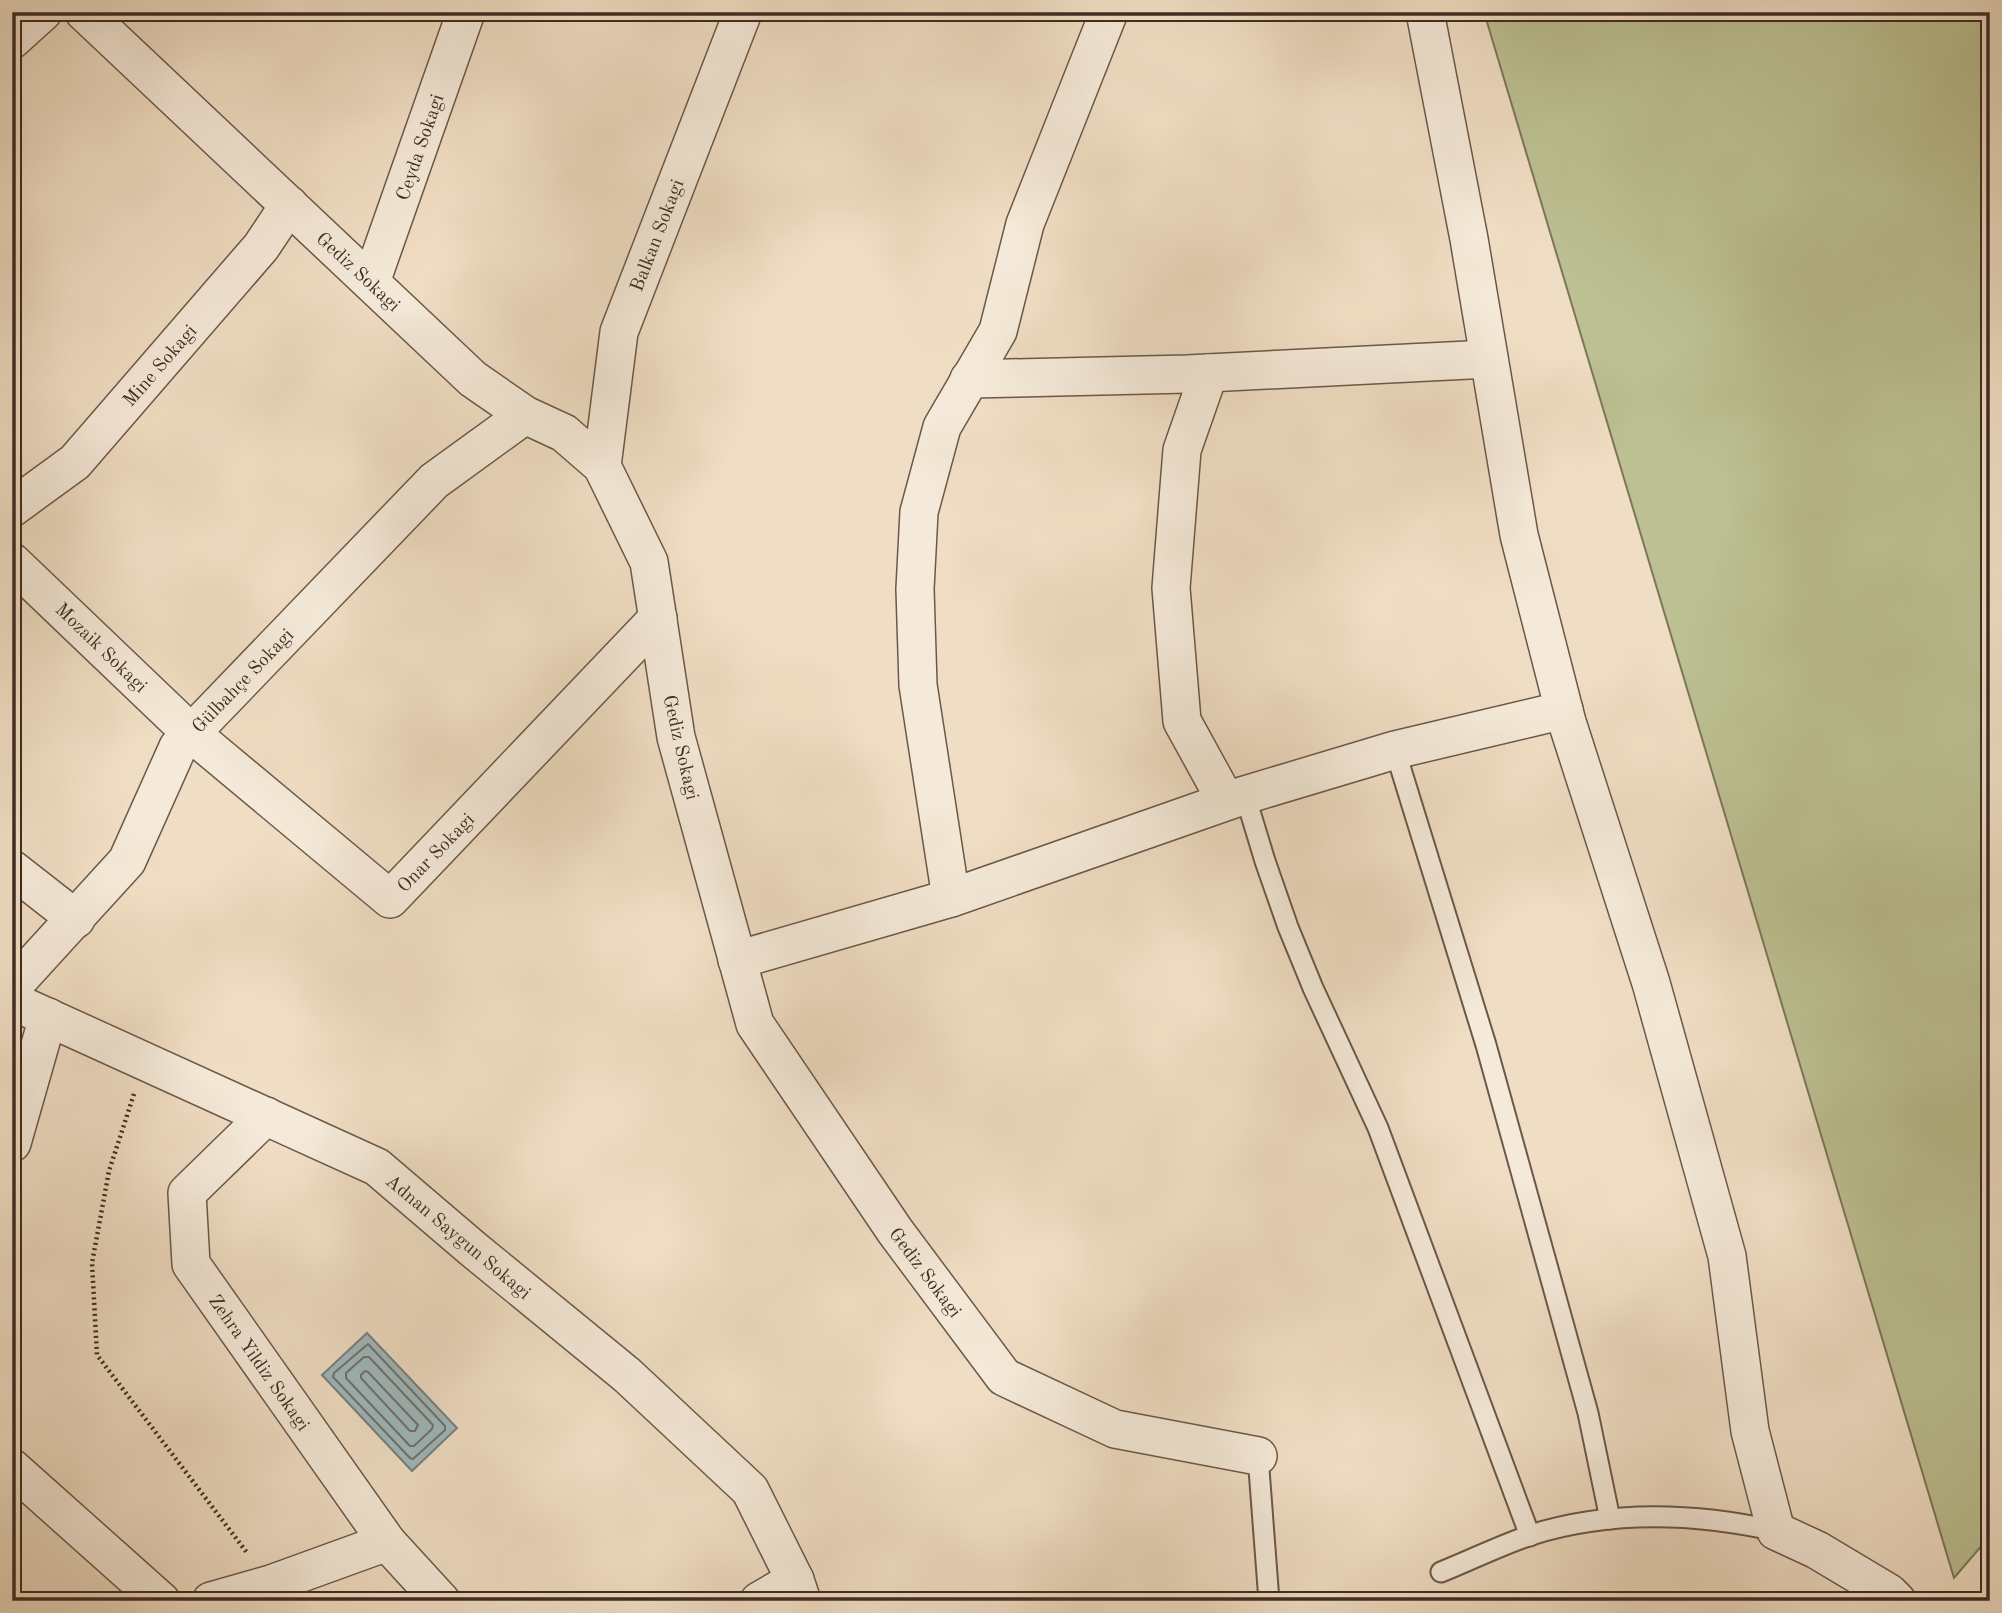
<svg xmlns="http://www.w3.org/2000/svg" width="2002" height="1613" font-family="'Old Standard TT',serif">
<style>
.green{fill:#bcc092;stroke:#7e765a;stroke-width:2}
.water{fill:#9fb9be;stroke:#798180;stroke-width:2}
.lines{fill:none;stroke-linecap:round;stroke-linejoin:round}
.shore{stroke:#6f7270;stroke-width:2}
.service-casing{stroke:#6b584a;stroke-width:23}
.minor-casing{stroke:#6b584a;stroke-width:40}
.path{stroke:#3f2c22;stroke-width:4.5;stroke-dasharray:2 3.5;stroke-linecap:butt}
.service{stroke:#f5ead9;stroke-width:19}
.minor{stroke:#f5ead9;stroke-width:37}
.labels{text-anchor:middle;stroke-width:7;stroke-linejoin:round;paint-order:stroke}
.street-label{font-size:19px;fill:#3f2c22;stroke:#f5ead9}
</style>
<rect width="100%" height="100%" fill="#f0dec4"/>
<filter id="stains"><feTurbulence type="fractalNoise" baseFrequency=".00286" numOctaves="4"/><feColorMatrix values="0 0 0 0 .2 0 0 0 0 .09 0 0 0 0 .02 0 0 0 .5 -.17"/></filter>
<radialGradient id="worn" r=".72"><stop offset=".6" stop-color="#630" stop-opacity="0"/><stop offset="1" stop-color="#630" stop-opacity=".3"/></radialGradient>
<polygon class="green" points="1484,12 1990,12 1990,1536 1954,1578"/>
<polygon class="water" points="367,1333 457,1428 412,1471 322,1375"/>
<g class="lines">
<g class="shore">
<polygon points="368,1344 445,1426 445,1430 413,1459 410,1458 333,1377 334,1373"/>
<polygon points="364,1357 369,1357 433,1425 432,1429 414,1446 410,1446 346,1378 346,1373"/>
<polygon points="365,1371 368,1372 418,1425 415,1431 410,1431 361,1378 361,1375"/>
</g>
<defs>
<g id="service">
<polyline points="1395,750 1486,1045 1588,1413 1610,1519"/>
<polyline points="1245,795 1265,861 1288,927 1313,988 1378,1128 1530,1536"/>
<polyline points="1258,1456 1269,1601"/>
<path d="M1441 1572C1471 1560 1501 1545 1531 1535 1611 1510 1695 1513 1776 1531"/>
</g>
<g id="minor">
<polyline points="84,12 473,379 525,415 564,433 602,466 649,562 676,737 755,1024 895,1231 1004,1377 1115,1429 1258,1456"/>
<polyline points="1425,12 1469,239 1519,535 1567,722 1651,983 1727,1256 1750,1431 1776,1531 1817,1550 1889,1593 1897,1601"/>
<polyline points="12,40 43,12"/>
<polyline points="371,282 466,12"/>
<polyline points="1209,373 1182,450 1171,588 1182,721 1226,801"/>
<polyline points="969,379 1187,374 1489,359"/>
<polyline points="602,466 619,332 743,12"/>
<polyline points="12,508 75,462 261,247 289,205"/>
<polyline points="12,562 191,733 390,899 658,618"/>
<polyline points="12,869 76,919"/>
<polyline points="951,898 918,685 915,589 919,512 942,427 998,331 1025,224 1109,12"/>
<polyline points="737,960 951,898 1245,795 1395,750 1564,710"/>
<polyline points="12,987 127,861 178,747 434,481 525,415"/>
<polyline points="12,1001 377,1167 473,1249 627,1375 750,1490 795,1580 802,1601"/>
<polyline points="266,1116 187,1193 191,1264 387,1542 441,1601"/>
<polyline points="12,1143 48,1017"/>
<polyline points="12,1468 161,1601"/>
<polyline points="211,1601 271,1584 387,1542"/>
<polyline points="759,1601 795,1580"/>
</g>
</defs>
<use href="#service" class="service-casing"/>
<use href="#minor" class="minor-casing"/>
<polyline class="path" points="134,1094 109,1171 92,1263 97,1355 248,1554"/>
<use href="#service" class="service"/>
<use href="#minor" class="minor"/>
</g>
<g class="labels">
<g class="street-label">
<text transform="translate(419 147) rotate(-71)" y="7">Ceyda Sokagi</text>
<text transform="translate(656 235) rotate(-69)" y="7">Balkan Sokagi</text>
<text transform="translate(359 271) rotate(43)" y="7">Gediz Sokagi</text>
<text transform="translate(159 365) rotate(-49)" y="7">Mine Sokagi</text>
<text transform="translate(102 647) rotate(44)" y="7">Mozaik Sokagi</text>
<text transform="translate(242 680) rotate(-46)" y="7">Gülbahçe Sokagi</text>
<text transform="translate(682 747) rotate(77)" y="7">Gediz Sokagi</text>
<text transform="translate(435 852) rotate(-46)" y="7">Onar Sokagi</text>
<text transform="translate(459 1236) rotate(40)" y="7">Adnan Saygun Sokagi</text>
<text transform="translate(926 1272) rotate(53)" y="7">Gediz Sokagi</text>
<text transform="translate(260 1362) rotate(55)" y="7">Zehra Yildiz Sokagi</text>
</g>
</g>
<rect width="2002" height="1613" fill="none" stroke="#f0dec4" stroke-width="42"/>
<rect x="14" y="14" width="1974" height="1585" fill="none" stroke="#3f2c22" stroke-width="3.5"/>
<rect x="21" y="21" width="1960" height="1571" fill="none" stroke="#3f2c22" stroke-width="2"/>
<rect width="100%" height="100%" filter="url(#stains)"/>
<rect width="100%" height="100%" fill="url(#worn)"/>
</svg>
